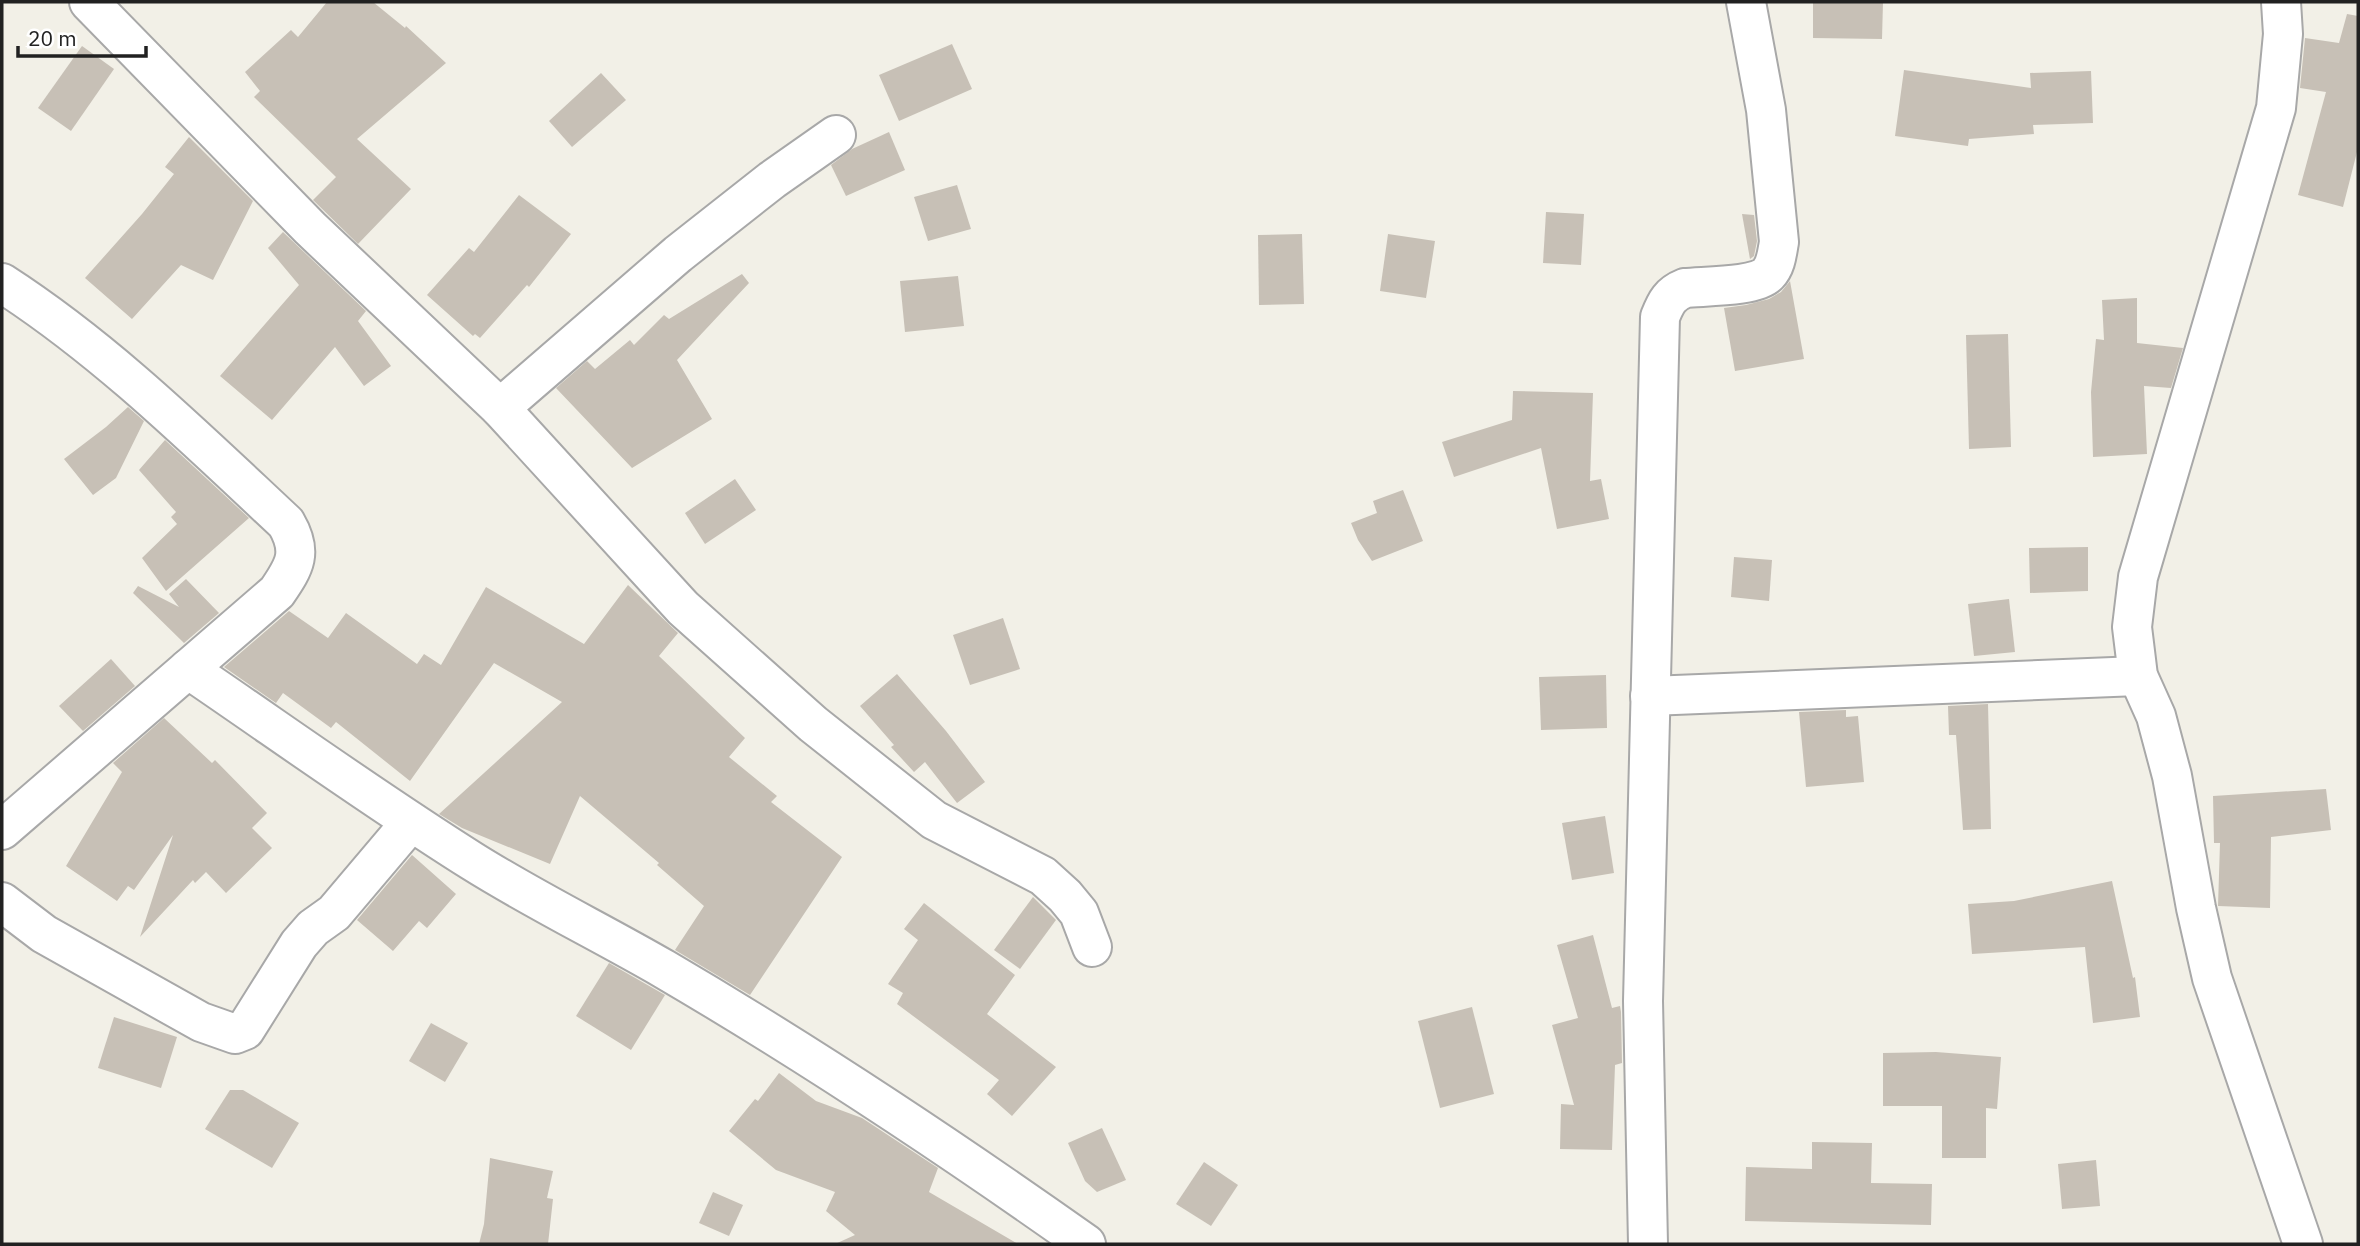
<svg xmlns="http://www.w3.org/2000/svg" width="2360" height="1246" font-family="'IBM Plex Sans',sans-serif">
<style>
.building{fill:#c7c0b6}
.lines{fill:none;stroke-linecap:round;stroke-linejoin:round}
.minor-casing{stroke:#a8a8a8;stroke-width:42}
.minor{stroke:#fff;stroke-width:38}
</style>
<rect width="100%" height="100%" fill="#f2f0e7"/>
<g class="building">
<polygon points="327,2 373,2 405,28 406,26 446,63 357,139 411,189 358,244 313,200 336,177 254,97 260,91 245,72 291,30 298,37"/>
<polygon points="1813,2 1883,2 1882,39 1813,38"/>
<polygon points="2347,14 2358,16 2358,148 2343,207 2298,195 2326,92 2300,88 2305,38 2339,43"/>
<polygon points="952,44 972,89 899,121 879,75"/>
<polygon points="82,46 114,69 71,131 38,108"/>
<polygon points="1904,70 2031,88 2030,73 2091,71 2093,123 2033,125 2034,134 1969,139 1968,146 1895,136"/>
<polygon points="601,73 626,100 572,147 549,121"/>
<polygon points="889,132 905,170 846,196 831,165 852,149"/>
<polygon points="189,137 253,201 213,280 181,265 132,319 85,278 142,214 174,174 165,167"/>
<polygon points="957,185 971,229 928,241 914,197"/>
<polygon points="519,195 571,234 529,287 527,285 480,338 475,334 473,336 427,295 469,248 474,252"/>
<polygon points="1546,212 1584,214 1581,265 1543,263"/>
<polygon points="1742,214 1754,215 1757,241 1754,256 1750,259"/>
<polygon points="283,232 366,311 358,321 391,366 364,386 335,347 272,420 220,376 299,285 268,248"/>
<polygon points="1302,234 1304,304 1259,305 1258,235"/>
<polygon points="1388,234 1435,241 1426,298 1380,291"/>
<polygon points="742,274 749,283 677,360 712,419 632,468 556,388 587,361 595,369 630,340 634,345 664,315 669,319"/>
<polygon points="958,276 964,326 905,332 900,281"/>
<polygon points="1790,281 1804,359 1735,371 1724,308 1746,305 1769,299 1781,292"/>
<polygon points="2137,298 2137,343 2183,348 2171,388 2144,386 2147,454 2093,457 2091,392 2096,339 2104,340 2102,300"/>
<polygon points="2008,334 2011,447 1969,449 1966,335"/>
<polygon points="1513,391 1593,393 1590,481 1601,479 1609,519 1557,529 1541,448 1454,477 1442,442 1512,420"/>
<polygon points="128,407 144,421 116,478 93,495 64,459 106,427"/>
<polygon points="165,440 249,518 166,591 142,558 177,524 171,517 176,512 139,470"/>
<polygon points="735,479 756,510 705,544 685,513"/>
<polygon points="1403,490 1423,541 1372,561 1358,540 1351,523 1377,513 1373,501"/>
<polygon points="2088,547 2088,591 2030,593 2029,548"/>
<polygon points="1734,557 1772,560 1769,601 1731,597"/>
<polygon points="186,579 219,613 184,643 133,593 138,586 179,607 169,594"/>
<polygon points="628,585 678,633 659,656 745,738 729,757 777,796 771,802 842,857 750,995 675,950 704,906 657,865 659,863 580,796 550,864 462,828 439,814 562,702 494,663 410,781 336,722 331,728 283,693 276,703 224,667 289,611 328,638 346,613 417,664 424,654 441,665 486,587 584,644"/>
<polygon points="2009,599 2015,652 1974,656 1968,604"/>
<polygon points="1003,618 1020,669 970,685 953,635"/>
<polygon points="111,659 135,686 83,731 59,706"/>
<polygon points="897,674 946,731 985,782 957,803 925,762 914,772 891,747 894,745 860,706"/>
<polygon points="1606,675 1607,728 1541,730 1539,677"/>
<polygon points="1988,704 1991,829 1963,830 1956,735 1949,735 1948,706"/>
<polygon points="1846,710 1846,717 1858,716 1864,782 1806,787 1799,712"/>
<polygon points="164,718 212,763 215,760 267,813 252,828 272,848 226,893 206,872 195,883 193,880 140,937 173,835 134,890 128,886 117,901 66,866 122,772 113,763"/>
<polygon points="2326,789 2331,830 2271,837 2270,908 2218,906 2220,843 2214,843 2213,796"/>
<polygon points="1605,816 1614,873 1572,880 1562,823"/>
<polygon points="412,855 456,894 427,928 419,921 393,951 357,920"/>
<polygon points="2112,881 2133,978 2135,977 2140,1017 2093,1023 2085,947 1972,954 1968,904 2014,901"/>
<polygon points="1033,897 1056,920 1020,969 994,950"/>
<polygon points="924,903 1015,975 987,1014 1056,1067 1012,1116 987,1094 999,1080 897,1004 903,993 888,984 918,940 904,929"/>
<polygon points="1593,935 1612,1008 1620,1006 1621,1012 1622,1063 1615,1065 1612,1150 1560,1149 1561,1104 1574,1105 1552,1025 1578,1018 1557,945"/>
<polygon points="609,963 665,995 631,1050 576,1016"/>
<polygon points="1472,1007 1494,1094 1440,1108 1418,1021"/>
<polygon points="114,1017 177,1037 161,1088 98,1068"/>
<polygon points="431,1023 468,1043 445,1082 409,1061"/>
<polygon points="1936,1052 2001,1057 1997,1109 1986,1108 1986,1158 1942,1158 1942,1106 1883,1106 1883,1053"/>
<polygon points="779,1073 816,1101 862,1118 938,1168 929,1192 1018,1244 835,1244 855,1235 826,1211 835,1192 776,1170 729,1131 755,1099 758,1101"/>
<polygon points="230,1090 243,1090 299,1123 272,1168 205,1129"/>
<polygon points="1102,1128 1126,1180 1097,1192 1085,1181 1068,1143"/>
<polygon points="1812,1142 1872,1143 1871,1183 1932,1184 1931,1225 1745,1221 1746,1167 1812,1169"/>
<polygon points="490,1158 553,1171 547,1198 553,1199 548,1244 479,1244 484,1224"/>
<polygon points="2096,1160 2100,1206 2062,1209 2058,1164"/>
<polygon points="1204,1162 1238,1185 1211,1226 1176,1204"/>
<polygon points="713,1192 743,1205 729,1236 699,1223"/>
</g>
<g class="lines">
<defs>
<g id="minor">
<polyline points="89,2 310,228 500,408 683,608 813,724 934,820 1043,876 1065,896 1079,913 1092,947"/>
<polyline points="2281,2 2283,34 2276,108 2138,577 2132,627 2138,676 2156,716 2172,776 2196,908 2212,978 2303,1244"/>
<path d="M2 283C106 350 196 439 286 523 303 552 295 566 277 592L2 830"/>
<polyline points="500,408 678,254 772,180 836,135"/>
<path d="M188 669C282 733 375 800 472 861 534 900 600 932 664 969 809 1054 949 1147 1086 1244"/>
<polyline points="1650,696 2138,676"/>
<polyline points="2,902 44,934 201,1022 235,1034 245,1030 299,944 313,928 334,913 411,822"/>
<path d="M1648 1244 1643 1001 1660 317C1666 302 1670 294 1685 288 1704 286 1757 287 1768 274 1776 266 1777 253 1779 242L1766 110 1746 2"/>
</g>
</defs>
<use href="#minor" class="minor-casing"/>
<use href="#minor" class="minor"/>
</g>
<rect width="2360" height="1246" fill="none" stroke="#212121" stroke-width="7"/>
<path d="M18 46v10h128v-10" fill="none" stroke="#212121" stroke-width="3.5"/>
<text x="28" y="46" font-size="21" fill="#212121" stroke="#ffffff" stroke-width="5" paint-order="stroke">20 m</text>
</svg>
